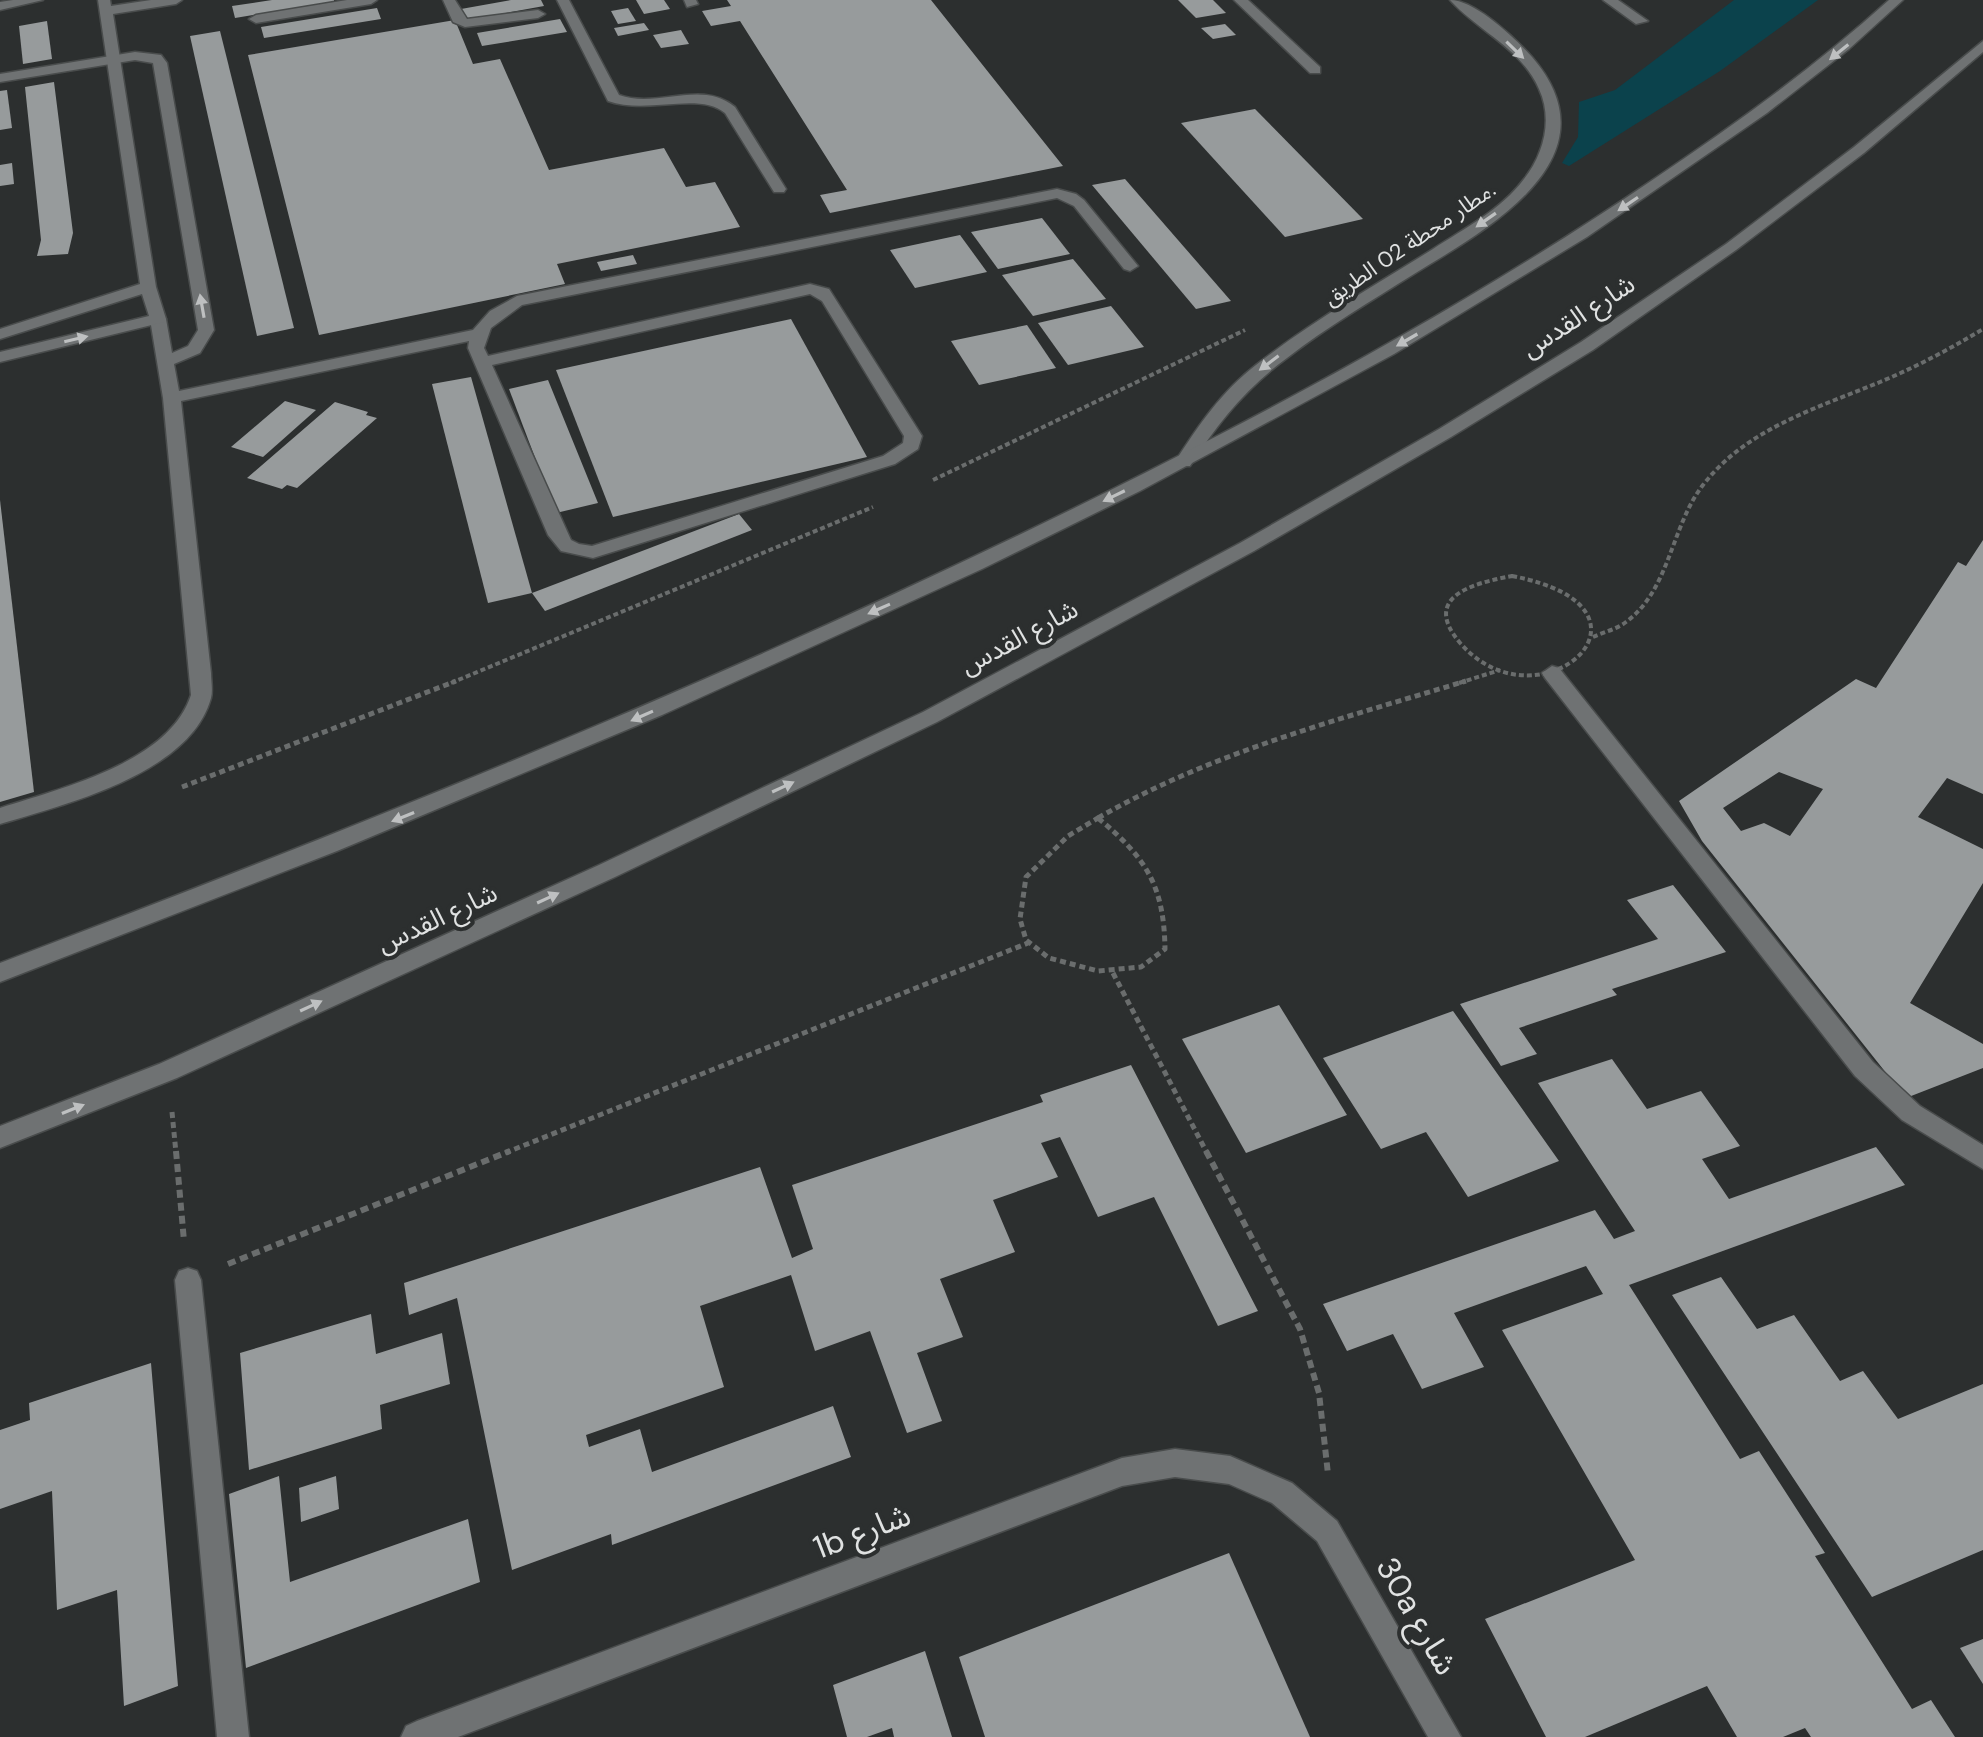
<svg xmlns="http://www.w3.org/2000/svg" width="1983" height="1737" font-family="'DM Sans','Noto Sans Arabic',sans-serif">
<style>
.green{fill:#0b424c}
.building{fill:#979b9c;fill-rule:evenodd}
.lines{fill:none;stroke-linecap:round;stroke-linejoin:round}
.service-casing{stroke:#494c4c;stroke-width:3}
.minor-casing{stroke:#494c4c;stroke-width:3}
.tertiary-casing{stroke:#494c4c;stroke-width:3}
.secondary-casing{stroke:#494c4c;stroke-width:3}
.path-far2{stroke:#6a6d6d;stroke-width:4;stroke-dasharray:5 3;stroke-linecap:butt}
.path-far1{stroke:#6a6d6d;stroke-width:5;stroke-dasharray:6 4;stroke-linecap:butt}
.path{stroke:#6a6d6d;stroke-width:6;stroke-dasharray:8 5;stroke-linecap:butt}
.service{fill:#6f7273;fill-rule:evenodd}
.minor{fill:#6f7273;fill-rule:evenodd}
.tertiary{fill:#6f7273;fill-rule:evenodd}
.secondary{fill:#6f7273;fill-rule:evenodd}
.oneway{fill:#bec0c1}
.labels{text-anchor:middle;stroke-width:8;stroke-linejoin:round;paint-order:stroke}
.far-street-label{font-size:22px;fill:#e0e2e2;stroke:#2c2f2f}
.street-label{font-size:26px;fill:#e0e2e2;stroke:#2c2f2f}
.near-street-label{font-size:32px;fill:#e0e2e2;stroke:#2c2f2f}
</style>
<rect width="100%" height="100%" fill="#2c2f2f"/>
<polygon class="green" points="1734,0 1818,0 1720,71 1569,166 1562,163 1578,137 1579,102 1615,90"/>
<g class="building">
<polygon points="272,0 334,0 334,2 235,18 232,6"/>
<polygon points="511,0 541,0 544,6 467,20 461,9"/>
<polygon points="636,0 664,0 670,9 644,14"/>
<polygon points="727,0 931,0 1063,166 830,213 820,195 847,190 740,21 711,26 702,11 731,6"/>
<polygon points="1178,0 1213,0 1226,13 1196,18"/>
<polygon points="377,8 381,19 264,38 261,27"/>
<polygon points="628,8 636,21 618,24 611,11"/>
<polygon points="560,19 567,32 482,46 477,33"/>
<polygon points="455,20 473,64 500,59 549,170 664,148 686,187 715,182 740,227 557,264 565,284 319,335 248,55"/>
<polygon points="47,21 52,59 23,64 19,26"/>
<polygon points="644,23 649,30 618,36 614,28"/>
<polygon points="1225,24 1236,35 1213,39 1201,28"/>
<polygon points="681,30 689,44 661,48 653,35"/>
<polygon points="220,31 294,328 257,336 190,36"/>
<polygon points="54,82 73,233 68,254 37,256 41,240 25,87"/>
<polygon points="7,90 12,128 0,130 0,91"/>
<polygon points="1255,109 1363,219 1285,237 1181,123"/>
<polygon points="12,163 14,184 0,186 0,165"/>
<polygon points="1125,179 1231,301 1196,309 1092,185"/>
<polygon points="1042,218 1070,254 998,269 971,232"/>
<polygon points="960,235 987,272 915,288 890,250"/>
<polygon points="633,255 637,264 601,271 597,262"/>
<polygon points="1073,259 1106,299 1033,316 1002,275"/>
<polygon points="1111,306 1144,347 1068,365 1038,323"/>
<polygon points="791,319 867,457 613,517 556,370"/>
<polygon points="1027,325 1056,368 979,385 951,341"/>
<polygon points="471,377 532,593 488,603 432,384"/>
<polygon points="548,380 598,503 556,513 509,389"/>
<polygon points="285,401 316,410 263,457 231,447"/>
<polygon points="335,402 368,412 366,415 377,418 297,488 287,485 282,489 247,478"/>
<polygon points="0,500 34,792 0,802"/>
<polygon points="739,514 752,530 545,611 532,593"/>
<path d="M1983 540V794L1947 778 1918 817 1983 849V883L1910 1003 1983 1044V1068L1906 1098 1702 841 1679 801 1856 679 1876 688 1958 562 1966 566ZM1779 772 1823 789 1790 836 1764 823 1741 831 1723 808Z"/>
<polygon points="1673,885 1726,952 1612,989 1617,995 1519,1028 1537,1054 1501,1066 1460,1004 1658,939 1627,900"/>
<polygon points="1279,1005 1347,1115 1246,1153 1182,1039"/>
<polygon points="1453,1011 1559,1161 1468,1197 1426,1132 1381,1149 1323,1058"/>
<polygon points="1612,1059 1647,1109 1701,1091 1740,1146 1702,1159 1729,1199 1876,1147 1905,1185 1629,1285 1740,1459 1759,1451 1825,1553 1815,1556 1912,1709 1931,1700 1955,1737 1811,1737 1805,1728 1783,1737 1737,1737 1707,1686 1585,1737 1546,1737 1485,1619 1635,1560 1502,1330 1603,1294 1586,1266 1454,1313 1484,1367 1422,1389 1393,1334 1347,1351 1323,1304 1595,1210 1614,1239 1635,1231 1538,1083"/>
<polygon points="1131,1065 1258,1311 1218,1326 1154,1197 1098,1217 1060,1137 1041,1143 1058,1177 993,1200 1015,1252 940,1279 963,1337 917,1353 942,1421 907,1433 870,1331 815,1351 791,1275 700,1306 724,1387 586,1435 589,1447 640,1429 652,1472 833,1406 851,1457 612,1545 611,1534 512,1570 457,1298 409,1315 404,1283 760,1167 792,1258 813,1249 792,1185 1043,1102 1040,1095"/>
<polygon points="1721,1277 1757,1329 1794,1315 1840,1381 1863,1371 1898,1419 1983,1384 1983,1550 1872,1597 1672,1295"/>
<polygon points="371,1314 376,1354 442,1333 450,1384 380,1405 382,1429 249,1470 240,1353"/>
<polygon points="151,1363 178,1686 124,1706 117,1590 57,1610 52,1491 0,1509 0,1430 30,1420 29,1403"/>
<polygon points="279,1476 290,1582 468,1519 480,1582 246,1668 229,1494"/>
<polygon points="336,1476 339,1509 301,1522 299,1488"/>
<polygon points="1229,1553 1310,1737 985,1737 959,1657"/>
<polygon points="1983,1639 1983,1684 1960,1648"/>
<polygon points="925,1651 952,1737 894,1737 892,1728 867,1737 847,1737 833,1685"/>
</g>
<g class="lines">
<defs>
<g id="service">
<polygon points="13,0 43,0 0,10 0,2"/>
<polygon points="347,0 377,0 371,4 256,23 249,19 256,15"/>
<polygon points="443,0 455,0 467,19 538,10 545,14 538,18 465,27 453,22"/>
<path d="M557 0H569L619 95C657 109 701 79 735 107L786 189 784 192H774L725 113C699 91 647 115 608 101Z"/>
<polygon points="684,0 696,0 698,4 687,7"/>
<polygon points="1234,0 1248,0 1320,67 1320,73 1310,73"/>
<polygon points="1603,0 1618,0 1648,21 1636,24"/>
<path d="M135 52 161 55 167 63 214 330 200 353 174 364 179 391 473 330 490 311 517 296 1057 189 1076 194 1084 200 1138 266 1130 271 1124 269 1074 206 1057 198 522 305 491 328 484 348 488 356 810 284 829 289 922 436 918 449 895 464 593 558 561 551 548 535 468 348 469 341 181 401 211 673C211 681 213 690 211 698 190 774 66 804 0 824V808C61 788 169 763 191 695L163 398 150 319 158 314 166 319 172 353 188 346 198 330 153 63 135 60 0 82V74ZM810 294 822 301 904 436 903 443 883 456 592 546 579 544 571 540 492 365Z"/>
<polygon points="1552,666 1559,668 1873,1062 1920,1106 1983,1145 1983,1169 1902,1120 1855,1076 1545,678 1542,673"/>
<polygon points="188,1268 197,1271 201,1280 249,1737 217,1737 175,1280 179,1271"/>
</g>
<polygon id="minor" points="1175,1449 1230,1456 1292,1483 1337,1521 1461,1737 1428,1737 1317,1541 1272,1503 1229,1484 1175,1477 1122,1486 458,1737 401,1737 406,1726 417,1721 1122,1458"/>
<g id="tertiary">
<polygon points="98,0 110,0 111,6 151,0 182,0 176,4 113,14 156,287 166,319 164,322 0,362 0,352 149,316 142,294 0,339 0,329 140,284"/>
<path d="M1450 0C1475 0 1515 38 1532 57 1619 158 1487 229 1414 274 1371 301 1327 327 1287 358 1246 388 1218 423 1190 466H1178L1175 462C1198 426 1222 391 1256 365 1312 321 1374 286 1433 249 1465 228 1501 210 1524 179 1544 154 1553 119 1539 89 1521 48 1478 31 1450 0Z"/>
</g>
<g id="secondary">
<path d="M1889 0H1903L1849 49 1767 113 1587 237 1394 354 1140 491 982 569 662 715 337 851 0 982V963C414 806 824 640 1217 436 1366 359 1512 275 1651 181 1734 125 1815 67 1889 0Z"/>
<polygon points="1983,41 1983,52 1864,153 1736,250 1593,350 1451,437 1254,551 937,722 615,877 177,1078 0,1148 0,1126 159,1064 599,865 923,712 1240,543 1439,429 1581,342 1726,244 1854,147"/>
</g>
</defs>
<use href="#service" class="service-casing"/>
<use href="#minor" class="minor-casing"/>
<use href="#tertiary" class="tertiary-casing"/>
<use href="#secondary" class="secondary-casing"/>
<g class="path-far2">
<polyline points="933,480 1245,330"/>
<path d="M1512 576C1680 608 1540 733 1461 644 1419 596 1475 583 1512 576Z"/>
<path d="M1593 637C1604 632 1617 629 1626 622 1670 590 1671 526 1703 485 1746 429 1817 408 1880 382 1916 367 1950 349 1983 329"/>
<polyline points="451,683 873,507"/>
<polyline points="1459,683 1500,670"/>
</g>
<g class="path-far1">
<polyline points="182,787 456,681"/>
<path d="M1098 818C1146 858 1164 885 1165 949L1141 967 1098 971 1049 958 1026 940 1020 919 1026 877 1068 836Z"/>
<path d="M1098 818C1212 752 1341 719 1466 681"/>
<polyline points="1113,973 1207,1153"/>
<polyline points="172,1112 176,1153"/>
<polyline points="505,1153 1028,943"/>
</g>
<g class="path">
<polyline points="176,1151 184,1241"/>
<polyline points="1206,1151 1300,1329 1319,1393 1328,1474"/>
<polyline points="228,1264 510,1151"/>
</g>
<use href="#service" class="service"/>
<use href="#minor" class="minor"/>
<use href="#tertiary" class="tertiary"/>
<use href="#secondary" class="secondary"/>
</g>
<defs><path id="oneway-solid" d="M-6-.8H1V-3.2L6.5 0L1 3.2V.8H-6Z" transform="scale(2)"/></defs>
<g class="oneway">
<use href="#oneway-solid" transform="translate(1515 50) rotate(44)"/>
<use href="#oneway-solid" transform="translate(1839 52) rotate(141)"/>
<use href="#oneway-solid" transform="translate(1628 204) rotate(146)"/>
<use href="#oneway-solid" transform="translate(1486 220) rotate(145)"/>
<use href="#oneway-solid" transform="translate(202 306) rotate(-100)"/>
<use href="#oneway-solid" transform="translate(76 339) rotate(-13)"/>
<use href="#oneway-solid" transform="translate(1407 340) rotate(150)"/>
<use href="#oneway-solid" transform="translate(1269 363) rotate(143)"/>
<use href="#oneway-solid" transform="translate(1114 496) rotate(154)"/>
<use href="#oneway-solid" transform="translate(879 609) rotate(156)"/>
<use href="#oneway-solid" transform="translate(642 716) rotate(156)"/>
<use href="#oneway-solid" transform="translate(783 787) rotate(-25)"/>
<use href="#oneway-solid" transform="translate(403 817) rotate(158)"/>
<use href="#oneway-solid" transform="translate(548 898) rotate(-25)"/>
<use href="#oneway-solid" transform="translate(311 1006) rotate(-25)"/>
<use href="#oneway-solid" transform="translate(73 1109) rotate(-22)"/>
</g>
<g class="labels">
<g class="far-street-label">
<text transform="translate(1409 243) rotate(-34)" y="8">مطار محطة 02 الطريق.</text>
</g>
<g class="street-label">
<text transform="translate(1578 316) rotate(-33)" y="9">شارع القدس</text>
<text transform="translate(1019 637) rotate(-28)" y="9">شارع القدس</text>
<text transform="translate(437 918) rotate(-25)" y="9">شارع القدس</text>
</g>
<g class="near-street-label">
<text transform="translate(862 1531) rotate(-21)" y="11">1b شارع</text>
<text transform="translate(1417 1616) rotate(60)" y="11">30a شارع</text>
</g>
</g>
</svg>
